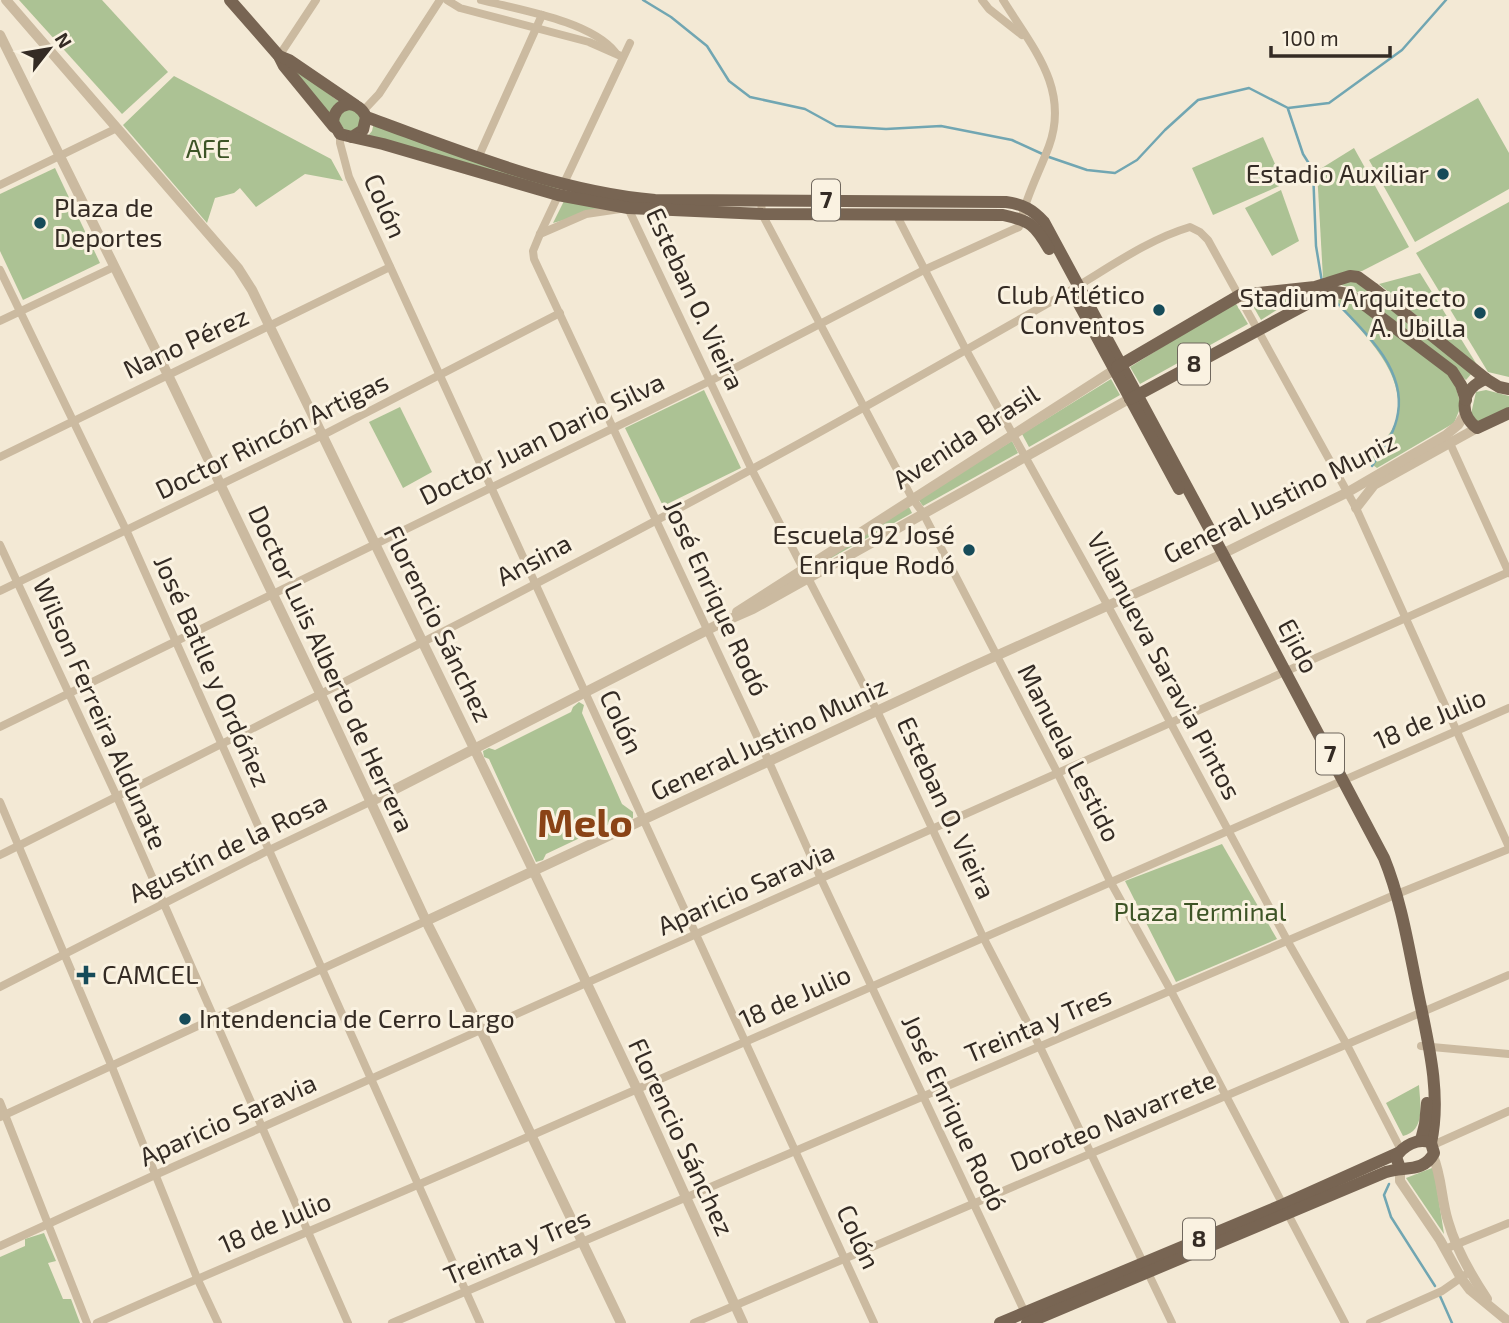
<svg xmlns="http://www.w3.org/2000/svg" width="1509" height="1323" font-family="'Exo 2',sans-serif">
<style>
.green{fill:#acc294}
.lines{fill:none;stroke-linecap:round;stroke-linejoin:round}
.stream{stroke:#71a6b2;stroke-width:2.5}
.minor{stroke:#cbbaa0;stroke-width:8}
.tertiary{stroke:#cbbaa0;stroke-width:10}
.primary{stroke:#786553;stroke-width:12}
.poi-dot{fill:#164b59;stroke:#faf2e1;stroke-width:2.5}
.labels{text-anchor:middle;stroke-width:6;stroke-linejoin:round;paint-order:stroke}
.shield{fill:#faf2e1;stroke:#6f675d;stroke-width:2}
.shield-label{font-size:24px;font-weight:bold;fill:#342b24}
.park-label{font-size:26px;fill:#3d5426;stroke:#faf2e1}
.poi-label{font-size:26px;fill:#342b24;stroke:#faf2e1;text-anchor:end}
.street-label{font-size:26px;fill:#342b24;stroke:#faf2e1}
.town-label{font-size:40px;font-weight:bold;fill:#8a4316;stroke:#faf2e1}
</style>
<rect width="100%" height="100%" fill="#f3e9d5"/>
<g class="green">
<polygon points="19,0 102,0 168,72 122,114"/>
<polygon points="288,64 341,103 331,117"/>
<polygon points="174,76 331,159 343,181 305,174 256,207 240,188 234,193 215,198 207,223 123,125"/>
<polygon points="1478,98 1509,153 1509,189 1415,242 1369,160"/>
<polygon points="347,108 361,114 360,128 347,134 337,118"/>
<polygon points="374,122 560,185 557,192 366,138 372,131"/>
<polygon points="1263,137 1284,184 1213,215 1192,168"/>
<polygon points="1354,148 1409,247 1362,271 1323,278 1317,171"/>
<polygon points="55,168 100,263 23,300 0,251 0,194"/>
<polygon points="1281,190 1299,241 1272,256 1245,208"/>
<polygon points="564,201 608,208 553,223"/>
<polygon points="1509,202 1509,377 1488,372 1416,253"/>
<polygon points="1420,273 1479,368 1379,284"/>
<polygon points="1355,280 1472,373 1466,380 1352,288 1334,283"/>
<polygon points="1297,297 1261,320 1249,299"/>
<path d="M1347 297 1446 371 1455 384 1461 406 1454 423 1377 468 1369 462C1376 451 1392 433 1396 421 1409 374 1363 334 1335 301Z"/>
<polygon points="1235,302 1248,324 1140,384 1130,367"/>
<polygon points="1111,379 1120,395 1029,447 1022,434"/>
<polygon points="704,390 741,468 663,506 625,428"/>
<polygon points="1486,390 1509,396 1509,408 1479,423 1471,414 1476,392"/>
<polygon points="400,407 432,472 403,488 369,422"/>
<polygon points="1012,441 1018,453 923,506 918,499"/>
<polygon points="908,505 912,513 815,567"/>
<polygon points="579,702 584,705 582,713 622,804 633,812 633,818 627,822 620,819 546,854 543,860 536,862 489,759 484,757 483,751 489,748 495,750 571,712 573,707"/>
<polygon points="1222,844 1277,939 1176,982 1125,881"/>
<path d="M1419 1085C1420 1103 1426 1131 1403 1136L1386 1103Z"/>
<polygon points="1432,1168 1434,1170 1444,1234 1406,1178"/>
<polygon points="44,1233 56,1261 48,1263 63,1299 71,1299 80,1323 0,1323 0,1257 25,1246 25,1239"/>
</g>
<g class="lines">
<g class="stream">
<polyline points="643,0 671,17 707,46 729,81 750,97 805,109 836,126 886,129 941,126 1012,140 1049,157 1087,170 1115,173 1137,160 1165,130 1198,100 1249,88 1288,108 1329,103 1402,50 1446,0"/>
<polyline points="1288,109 1303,154 1313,170 1316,246 1322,282"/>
<path d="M1333 299C1361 328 1406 367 1398 413 1395 433 1383 449 1372 466"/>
<polyline points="1389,1184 1384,1195 1391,1217 1435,1286"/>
<polyline points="1440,1296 1452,1323"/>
</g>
<g class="minor">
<polyline points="447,0 460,8 589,42 623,57"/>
<path d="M481 0C520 10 590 21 615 52"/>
<polyline points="982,0 989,9 1022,35"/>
<polyline points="630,43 540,234 533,251 534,259 769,762 821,879 1027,1317"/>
<polyline points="279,56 316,0"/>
<polyline points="363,111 379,94 440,0"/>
<polyline points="340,134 340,143 349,177 874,1323"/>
<polyline points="478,158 542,15"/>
<polyline points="0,185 115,129"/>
<polyline points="761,200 762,214 912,498 923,513 1057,772 1110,881 1171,991 1345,1323"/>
<polyline points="628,204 628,208 752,470 878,713 983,937 1040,1047 1172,1323"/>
<polyline points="896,214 966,350 1108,606 1288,942 1347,1045 1401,1150"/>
<polyline points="540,234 586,214 620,209"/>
<polyline points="0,270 127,532 480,1323"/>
<polyline points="0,321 114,267"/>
<polyline points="1448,439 1509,573"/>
<polyline points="0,457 390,267"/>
<polyline points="0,545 117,797 348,1323"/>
<polyline points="0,591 323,435 560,313"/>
<path d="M0 727 710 381 924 270 1019 227C1025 198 1039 173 1049 146 1070 88 1032 47 1003 0"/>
<polyline points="0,802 112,1067 197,1278 218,1323"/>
<path d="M0 855C268 721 537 587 800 443 887 395 973 346 1059 297 1102 273 1143 241 1190 227L1200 232 1208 240 1356 508 1509 847"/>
<polyline points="0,987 269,850 370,802"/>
<polyline points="1421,1046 1509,1054"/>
<polyline points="0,1102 87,1323"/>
<polyline points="0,1117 426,921"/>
<polyline points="1433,1145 1509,1111"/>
<polyline points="0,1246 155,1175 1509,572"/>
<polyline points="1445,1249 1509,1223"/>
<path d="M97 1323C240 1259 386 1200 530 1136 856 991 1182 848 1509 708"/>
<polyline points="392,1323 1397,894 1509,849"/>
<polyline points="694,1323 1509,975"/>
<polyline points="1370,1323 1442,1291 1465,1275"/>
</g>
<g class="tertiary">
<polyline points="6,0 238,268 252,290 534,872 636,1087 743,1323"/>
<polyline points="0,35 168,375 321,695 426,921 481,1030 621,1323"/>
<polyline points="1356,508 1374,485 1477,428"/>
<polyline points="737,612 1114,370"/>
<polyline points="370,802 721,623 753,609 1129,399"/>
<polyline points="426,921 969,668 1216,557 1348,492 1446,435 1458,425 1465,414"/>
<path d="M1433 1156C1442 1177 1441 1199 1448 1221 1456 1249 1471 1275 1487 1299"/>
<polyline points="1400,1169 1400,1181 1440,1240 1461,1278 1470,1290 1509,1322"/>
</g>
<g class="primary">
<polyline points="230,0 279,56 284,66 334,127"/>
<polyline points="279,56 289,60 355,105"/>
<path d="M366 117 363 130 352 137 340 134 333 122C335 101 358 98 366 117 460 151 555 191 655 200L1006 202C1023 204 1033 210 1044 222L1223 554 1384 858C1401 900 1408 944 1417 988 1427 1038 1442 1092 1431 1143"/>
<path d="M352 137 383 144 558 195 628 208 762 214 1003 215C1031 221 1035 225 1049 249"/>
<polyline points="1073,293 1179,489"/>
<polyline points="1117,367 1240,295 1315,287 1350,276 1358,277 1373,288 1486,379 1499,387 1509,389"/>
<path d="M1486 379C1462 388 1457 413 1477 428L1509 413"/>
<polyline points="1130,399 1318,298 1336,292 1348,294 1362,303 1452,371 1461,385 1466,400"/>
<polyline points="1421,1140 1425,1124 1427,1103"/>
<polyline points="1000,1323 1282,1205 1398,1153"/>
<path d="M1027 1323 1386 1172C1403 1166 1424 1173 1434 1153L1431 1143C1418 1137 1403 1146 1396 1157L1400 1168"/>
</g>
</g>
<g class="poi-dot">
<circle cx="1443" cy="174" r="7"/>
<circle cx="40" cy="223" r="7"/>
<circle cx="1159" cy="310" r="7"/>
<circle cx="1480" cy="313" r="7"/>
<circle cx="969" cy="550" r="7"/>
<path d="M82.5 964.5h7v7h7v7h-7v7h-7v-7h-7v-7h7z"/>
<circle cx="185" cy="1019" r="7"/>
</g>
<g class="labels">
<g class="shield">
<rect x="812" y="179.5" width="28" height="41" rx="5"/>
<rect x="1178" y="343.5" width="32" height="41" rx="5"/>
<rect x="1316" y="733.5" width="28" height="41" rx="5"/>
<rect x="1183" y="1218.5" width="32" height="41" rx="5"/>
</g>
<g class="shield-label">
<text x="826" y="208">7</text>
<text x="1194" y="372">8</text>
<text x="1330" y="762">7</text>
<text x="1199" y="1247">8</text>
</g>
<g class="park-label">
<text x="208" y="158">AFE</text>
<text x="1200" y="921">Plaza Terminal</text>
</g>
<g class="poi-label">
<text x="1429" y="183">Estadio Auxiliar</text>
<text x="54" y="217" text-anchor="start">Plaza de<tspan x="54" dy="30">Deportes</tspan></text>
<text x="1145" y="304">Club Atlético<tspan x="1145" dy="30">Conventos</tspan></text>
<text x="1466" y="307">Stadium Arquitecto<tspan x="1466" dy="30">A. Ubilla</tspan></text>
<text x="955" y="544">Escuela 92 José<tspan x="955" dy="30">Enrique Rodó</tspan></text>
<text x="102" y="984" text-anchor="start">CAMCEL</text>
<text x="199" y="1028" text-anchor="start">Intendencia de Cerro Largo</text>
</g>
<g class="street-label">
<text transform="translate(385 206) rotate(66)" y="9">Colón</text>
<text transform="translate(695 299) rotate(65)" y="9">Esteban O. Vieira</text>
<text transform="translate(186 343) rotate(-25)" y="9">Nano Pérez</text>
<text transform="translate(272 436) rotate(-26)" y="9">Doctor Rincón Artigas</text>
<text transform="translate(966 437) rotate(-33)" y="9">Avenida Brasil</text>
<text transform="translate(542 439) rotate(-26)" y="9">Doctor Juan Dario Silva</text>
<text transform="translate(1280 498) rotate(-27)" y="9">General Justino Muniz</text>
<text transform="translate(534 560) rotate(-28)" y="9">Ansina</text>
<text transform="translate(716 598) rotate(65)" y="9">José Enrique Rodó</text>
<text transform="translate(438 624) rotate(64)" y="9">Florencio Sánchez</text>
<text transform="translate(1298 646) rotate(62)" y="9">Ejido</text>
<text transform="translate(1164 666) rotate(62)" y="9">Villanueva Saravia Pintos</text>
<text transform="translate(331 669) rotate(65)" y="9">Doctor Luis Alberto de Herrera</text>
<text transform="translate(212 671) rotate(66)" y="9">José Batlle y Ordóñez</text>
<text transform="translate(100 714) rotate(66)" y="9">Wilson Ferreira Aldunate</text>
<text transform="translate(1430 719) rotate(-23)" y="9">18 de Julio</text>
<text transform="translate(621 722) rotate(65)" y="9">Colón</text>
<text transform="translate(769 739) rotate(-25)" y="9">General Justino Muniz</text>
<text transform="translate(1069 753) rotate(63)" y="9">Manuela Lestido</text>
<text transform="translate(946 808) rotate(65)" y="9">Esteban O. Vieira</text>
<text transform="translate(228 848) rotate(-26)" y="9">Agustín de la Rosa</text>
<text transform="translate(746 889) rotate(-24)" y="9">Aparicio Saravia</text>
<text transform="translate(795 997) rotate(-24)" y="9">18 de Julio</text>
<text transform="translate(1038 1025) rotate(-23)" y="9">Treinta y Tres</text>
<text transform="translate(954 1113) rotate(65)" y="9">José Enrique Rodó</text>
<text transform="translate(228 1120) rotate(-24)" y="9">Aparicio Saravia</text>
<text transform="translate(1113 1121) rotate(-23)" y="9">Doroteo Navarrete</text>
<text transform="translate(681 1137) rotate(65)" y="9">Florencio Sánchez</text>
<text transform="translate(275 1223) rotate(-23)" y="9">18 de Julio</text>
<text transform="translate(858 1237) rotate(65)" y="9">Colón</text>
<text transform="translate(517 1247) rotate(-23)" y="9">Treinta y Tres</text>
</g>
<g class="town-label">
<text x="585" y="837">Melo</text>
</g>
</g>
<g transform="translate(49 49) rotate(59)" stroke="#faf2e1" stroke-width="5" paint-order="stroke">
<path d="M0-5L12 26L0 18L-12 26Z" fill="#342b24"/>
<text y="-10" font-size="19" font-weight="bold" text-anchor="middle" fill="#342b24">N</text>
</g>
<path d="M1271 46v10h119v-10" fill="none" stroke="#342b24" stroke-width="3.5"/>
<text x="1282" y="46" font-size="21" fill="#342b24" stroke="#faf2e1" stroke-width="5" paint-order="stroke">100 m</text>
</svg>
